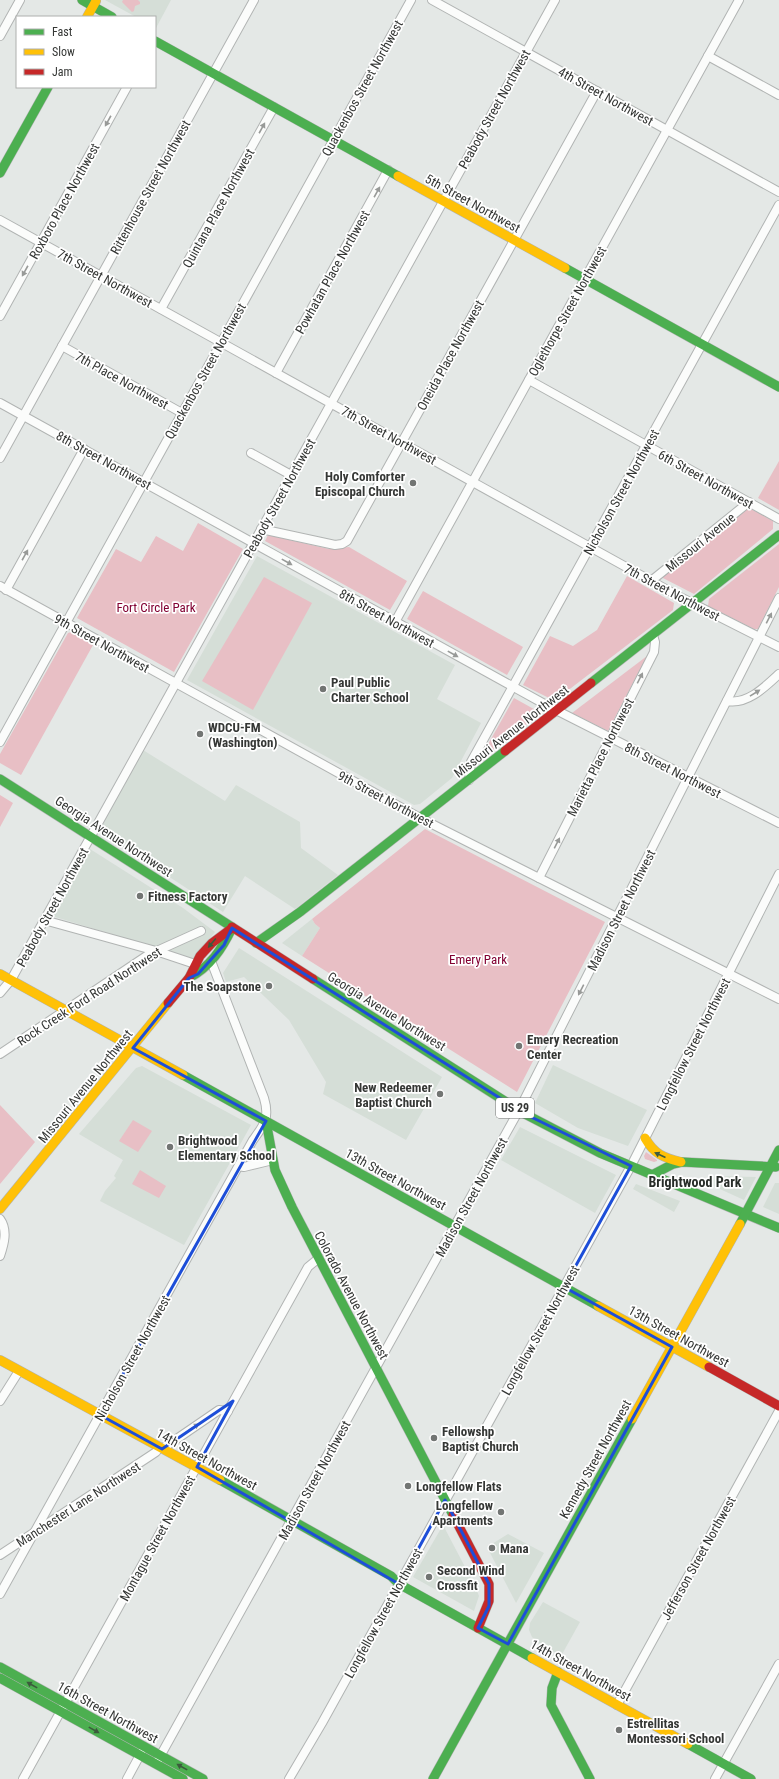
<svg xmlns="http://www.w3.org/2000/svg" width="779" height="1779" font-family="'Roboto Condensed',sans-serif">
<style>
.built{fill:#d5ded7}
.green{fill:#e8bfc5}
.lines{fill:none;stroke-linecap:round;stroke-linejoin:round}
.street-casing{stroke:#b1b4b3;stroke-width:10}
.fast-casing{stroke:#b1b4b3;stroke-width:10}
.slow-casing{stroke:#b1b4b3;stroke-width:10}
.jam-casing{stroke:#b1b4b3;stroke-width:10}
.street{stroke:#fbfcfb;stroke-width:8}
.fast{stroke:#4caf50;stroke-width:9}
.slow{stroke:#ffc107;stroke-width:9}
.jam{stroke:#c62828;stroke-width:9}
.oneway{fill:#989a98}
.oneway2{fill:#3c5b3d}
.marked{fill:none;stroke:#1d4ed8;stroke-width:3;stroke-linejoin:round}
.poi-dot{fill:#727573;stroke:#fff;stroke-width:1.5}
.labels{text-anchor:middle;stroke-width:3.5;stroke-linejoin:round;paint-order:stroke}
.shield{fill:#fff;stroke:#727372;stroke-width:1}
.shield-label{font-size:12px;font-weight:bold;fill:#353735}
.street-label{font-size:13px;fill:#353735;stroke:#fff}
.poi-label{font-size:13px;font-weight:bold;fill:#353735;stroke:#fff;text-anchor:start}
.park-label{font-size:13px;fill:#810132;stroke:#fff}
.neighbourhood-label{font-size:14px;font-weight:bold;fill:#282d29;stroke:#fff}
</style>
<rect width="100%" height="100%" fill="#e4e8e6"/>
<g class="built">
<polygon points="105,0 171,0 156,28 155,17 136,17"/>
<polygon points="257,556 455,665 437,699 481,723 452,778 420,804 414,805 187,680"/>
<polygon points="143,750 225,801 236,785 300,822 301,848 338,875 295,909 245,876 223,912 99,831"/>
<polygon points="90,849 183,908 215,932 193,959 52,916"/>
<polygon points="312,919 315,924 320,928 302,956 282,943"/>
<polygon points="239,948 442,1077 406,1140 323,1094 326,1082 289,1020 244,977 226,982 223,973"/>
<polygon points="553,1065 647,1110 628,1146 578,1128 535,1103"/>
<polygon points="142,1066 251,1125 184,1245 100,1201 105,1191 116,1178 114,1176 123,1160 79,1134 136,1068"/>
<polygon points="520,1127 616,1175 595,1213 501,1160"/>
<polygon points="714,1176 756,1177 744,1200 711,1185"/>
<polygon points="775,1183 779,1183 779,1214 763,1207"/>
<polygon points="636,1184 680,1201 674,1212 633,1189"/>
<polygon points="443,1525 475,1586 479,1596 474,1611 413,1577"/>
<polygon points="508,1534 544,1553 516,1603 487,1547"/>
<polygon points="543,1602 580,1622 561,1656 539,1643 532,1637 529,1630 530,1623"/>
</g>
<g class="green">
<polygon points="123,0 138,0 140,2 140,4 135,6 134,11 132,12 122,2"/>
<polygon points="779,461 779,510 758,498"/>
<polygon points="746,510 753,510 773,521 773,529 694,594 661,577"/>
<polygon points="198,523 243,549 174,672 77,618 116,549 141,562 156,536 183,551"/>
<polygon points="268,535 329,549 349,547 407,581 390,610 265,541"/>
<polygon points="779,544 779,587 758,629 754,629 708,606 709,599"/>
<polygon points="627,576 674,603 673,610 558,698 549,698 523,685 550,636 573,646 597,630"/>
<polygon points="264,577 312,603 253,710 202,681"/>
<polygon points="423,591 523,647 507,675 407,619"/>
<polygon points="71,632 93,645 21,775 0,763 0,754 68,633"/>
<polygon points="647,656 608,731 572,713"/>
<polygon points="514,698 541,713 485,757 482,755"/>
<polygon points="0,795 13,803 0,827"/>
<polygon points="425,829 605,922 517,1092 302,956 320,928 315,924 312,919"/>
<polygon points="0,1105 35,1142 0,1184"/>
<polygon points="133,1120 152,1131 138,1152 119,1141"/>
<polygon points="646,1152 657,1160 657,1161 654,1162 645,1159 644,1156"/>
<polygon points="140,1170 166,1186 159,1198 132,1184"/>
</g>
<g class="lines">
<defs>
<g id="street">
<polyline points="432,0 779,192"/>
<polyline points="0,36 20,0"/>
<polyline points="708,56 779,95"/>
<polyline points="0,220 682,598 779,647"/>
<polyline points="161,309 274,107"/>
<polyline points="0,316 127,87"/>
<polyline points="62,346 182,413"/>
<polyline points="276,373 388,170"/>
<polyline points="529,380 779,519"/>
<polyline points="0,403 548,706 779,823"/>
<polyline points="251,453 291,475"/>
<polyline points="0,458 254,0"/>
<polyline points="261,529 335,545 342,544 347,541 597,91"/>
<polyline points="651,581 749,502"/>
<polyline points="0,586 420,818 779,999"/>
<polyline points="6,590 84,449"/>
<polyline points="395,622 739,0"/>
<path d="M727 701C747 705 765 687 779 674"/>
<polyline points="0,742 411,0"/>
<polyline points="469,780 471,762 779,205"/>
<polyline points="539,878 654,652 655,642 653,635"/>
<polyline points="44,920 156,951 195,964"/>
<polyline points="0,993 11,980 555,0"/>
<polyline points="0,1054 148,955 201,931"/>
<polyline points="239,1166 244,1167 273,1160"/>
<path d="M0 1219C8 1230 4 1244 0 1256"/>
<polyline points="0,1401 19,1371"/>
<polyline points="162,1449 219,1410 228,1411"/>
<polyline points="0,1555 156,1452"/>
<path d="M0 1594 253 1140C264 1125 270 1118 264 1098L211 961"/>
<polyline points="617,1705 779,1411"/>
<polyline points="158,1760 519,1110 779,598"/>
<polyline points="23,1779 308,1267 319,1258"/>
<polyline points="127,1779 141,1753"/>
<polyline points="289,1779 322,1723 631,1166 779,874"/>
<polyline points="715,1779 779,1664"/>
</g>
<g id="fast">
<polyline points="82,0 112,17"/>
<polyline points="155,41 398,176"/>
<polyline points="0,173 48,87"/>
<polyline points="565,268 779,387"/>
<polyline points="591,683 779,535"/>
<polyline points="0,779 232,927"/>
<polyline points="256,943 300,912 505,751"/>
<path d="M189 978C210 967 222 949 232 928"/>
<polyline points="313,979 525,1114 600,1153 779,1228"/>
<polyline points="183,1075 598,1306"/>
<polyline points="266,1121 275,1170 292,1207 453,1515"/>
<polyline points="652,1175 673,1164 682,1162 776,1167"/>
<polyline points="740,1224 779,1150"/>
<polyline points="220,1480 391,1576 399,1584 532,1658"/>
<polyline points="0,1667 203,1779"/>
<polyline points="558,1672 552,1688 551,1705 590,1779"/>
<polyline points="0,1678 183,1779"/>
<polyline points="688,1744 751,1779"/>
<polyline points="433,1779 632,1419"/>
</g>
<g id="slow">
<polyline points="87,17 96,1"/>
<polyline points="398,176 565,268"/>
<polyline points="0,974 183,1075"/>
<path d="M645 1138C654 1154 664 1158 681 1162"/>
<polyline points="0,1209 168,1003"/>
<polyline points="598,1306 709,1367"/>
<polyline points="0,1360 220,1480"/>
<polyline points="632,1419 740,1224"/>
<polyline points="532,1658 688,1744"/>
</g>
<g id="jam">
<polyline points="505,751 591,683"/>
<polyline points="232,927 313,979"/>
<polyline points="168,1003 189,978 200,956 212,943 232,928"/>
<polyline points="709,1367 779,1406"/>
<polyline points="453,1515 489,1584 489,1601 478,1628"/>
</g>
</defs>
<use href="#street" class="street-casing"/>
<use href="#fast" class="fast-casing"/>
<use href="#slow" class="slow-casing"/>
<use href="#jam" class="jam-casing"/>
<use href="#street" class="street"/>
<use href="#fast" class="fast"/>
<use href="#slow" class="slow"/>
<use href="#jam" class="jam"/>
</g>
<defs><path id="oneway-solid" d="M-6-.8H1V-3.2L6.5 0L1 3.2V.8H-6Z"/></defs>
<g class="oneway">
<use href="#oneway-solid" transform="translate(108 121) rotate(119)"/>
<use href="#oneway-solid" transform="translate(262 128) rotate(-61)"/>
<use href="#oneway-solid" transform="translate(377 192) rotate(-61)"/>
<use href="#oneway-solid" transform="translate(25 271) rotate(119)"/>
<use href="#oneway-solid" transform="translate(25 555) rotate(-61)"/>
<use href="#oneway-solid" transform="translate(287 562) rotate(29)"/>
<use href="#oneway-solid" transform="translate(769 618) rotate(-63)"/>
<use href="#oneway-solid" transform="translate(453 654) rotate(29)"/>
<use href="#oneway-solid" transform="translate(640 678) rotate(-63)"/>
<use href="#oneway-solid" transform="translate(755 693) rotate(-32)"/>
<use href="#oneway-solid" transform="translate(557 843) rotate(-63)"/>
<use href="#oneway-solid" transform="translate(581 990) rotate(117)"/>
<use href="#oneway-solid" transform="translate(194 1427) rotate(-33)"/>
</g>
<g class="oneway2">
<use href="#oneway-solid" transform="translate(212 943) rotate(130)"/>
<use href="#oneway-solid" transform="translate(660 1155) rotate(-156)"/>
<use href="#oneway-solid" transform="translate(32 1685) rotate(-151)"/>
<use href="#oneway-solid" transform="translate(94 1730) rotate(29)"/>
<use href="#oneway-solid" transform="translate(182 1767) rotate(-151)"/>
</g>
<path class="marked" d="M232 928 525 1114 631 1166 564 1287 672 1347 508 1644 478 1628 489 1606V1584L445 1500 399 1584 197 1467 233 1401 162 1449 100 1415 266 1121 133 1048 189 978 198 974 224 945Z"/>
<g class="poi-dot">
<circle cx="413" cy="483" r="4"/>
<circle cx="323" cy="689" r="4"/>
<circle cx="200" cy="734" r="4"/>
<circle cx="140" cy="896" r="4"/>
<circle cx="269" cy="986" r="4"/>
<circle cx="519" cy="1046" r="4"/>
<circle cx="440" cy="1094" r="4"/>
<circle cx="170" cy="1147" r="4"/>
<circle cx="434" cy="1438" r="4"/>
<circle cx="408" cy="1486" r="4"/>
<circle cx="501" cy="1512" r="4"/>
<circle cx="492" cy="1548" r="4"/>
<circle cx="429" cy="1577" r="4"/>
<circle cx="619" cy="1730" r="4"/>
</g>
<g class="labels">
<rect class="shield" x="496" y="1098" width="38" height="20" rx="3"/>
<g class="shield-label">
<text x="515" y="1112">US 29</text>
</g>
<g class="street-label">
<text transform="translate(362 88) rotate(-61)" y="5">Quackenbos Street Northwest</text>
<text transform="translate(606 96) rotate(29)" y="5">4th Street Northwest</text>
<text transform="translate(494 109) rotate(-61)" y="5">Peabody Street Northwest</text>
<text transform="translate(150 187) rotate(-61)" y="5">Rittenhouse Street Northwest</text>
<text transform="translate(64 201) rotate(-61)" y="5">Roxboro Place Northwest</text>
<text transform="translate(473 203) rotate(29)" y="5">5th Street Northwest</text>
<text transform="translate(218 208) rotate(-61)" y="5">Quintana Place Northwest</text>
<text transform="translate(332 272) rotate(-61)" y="5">Powhatan Place Northwest</text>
<text transform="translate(105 278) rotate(29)" y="5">7th Street Northwest</text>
<text transform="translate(567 311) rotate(-61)" y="5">Oglethorpe Street Northwest</text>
<text transform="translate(450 355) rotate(-61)" y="5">Oneida Place Northwest</text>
<text transform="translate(205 371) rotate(-61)" y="5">Quackenbos Street Northwest</text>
<text transform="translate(122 380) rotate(29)" y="5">7th Place Northwest</text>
<text transform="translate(389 435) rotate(29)" y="5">7th Street Northwest</text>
<text transform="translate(104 460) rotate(29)" y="5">8th Street Northwest</text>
<text transform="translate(706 479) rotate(29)" y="5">6th Street Northwest</text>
<text transform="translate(621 492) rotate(-61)" y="5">Nicholson Street Northwest</text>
<text transform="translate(279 498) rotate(-61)" y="5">Peabody Street Northwest</text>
<text transform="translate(700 542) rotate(-39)" y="5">Missouri Avenue</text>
<text transform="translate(672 592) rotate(28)" y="5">7th Street Northwest</text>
<text transform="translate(387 618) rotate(29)" y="5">8th Street Northwest</text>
<text transform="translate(102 643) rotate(29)" y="5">9th Street Northwest</text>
<text transform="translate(511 731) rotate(-38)" y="5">Missouri Avenue Northwest</text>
<text transform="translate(600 757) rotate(-63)" y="5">Marietta Place Northwest</text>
<text transform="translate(673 770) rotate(27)" y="5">8th Street Northwest</text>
<text transform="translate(386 799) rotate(28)" y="5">9th Street Northwest</text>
<text transform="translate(114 836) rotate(33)" y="5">Georgia Avenue Northwest</text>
<text transform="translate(52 907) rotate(-61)" y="5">Peabody Street Northwest</text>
<text transform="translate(621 910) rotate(-63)" y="5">Madison Street Northwest</text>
<text transform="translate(89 996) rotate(-33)" y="5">Rock Creek Ford Road Northwest</text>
<text transform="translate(387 1011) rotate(32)" y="5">Georgia Avenue Northwest</text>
<text transform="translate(693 1044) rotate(-63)" y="5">Longfellow Street Northwest</text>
<text transform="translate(85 1086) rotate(-51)" y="5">Missouri Avenue Northwest</text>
<text transform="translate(396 1179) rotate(29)" y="5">13th Street Northwest</text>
<text transform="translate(471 1197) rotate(-61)" y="5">Madison Street Northwest</text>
<text transform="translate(352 1295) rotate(62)" y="5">Colorado Avenue Northwest</text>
<text transform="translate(540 1330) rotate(-61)" y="5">Longfellow Street Northwest</text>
<text transform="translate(679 1336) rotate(29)" y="5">13th Street Northwest</text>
<text transform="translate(132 1358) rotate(-61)" y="5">Nicholson Street Northwest</text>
<text transform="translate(207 1459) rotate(29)" y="5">14th Street Northwest</text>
<text transform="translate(595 1459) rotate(-61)" y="5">Kennedy Street Northwest</text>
<text transform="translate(314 1480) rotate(-61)" y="5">Madison Street Northwest</text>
<text transform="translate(78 1504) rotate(-33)" y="5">Manchester Lane Northwest</text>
<text transform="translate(157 1538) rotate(-61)" y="5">Montague Street Northwest</text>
<text transform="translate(698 1558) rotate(-61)" y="5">Jefferson Street Northwest</text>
<text transform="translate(383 1613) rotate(-61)" y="5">Longfellow Street Northwest</text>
<text transform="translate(581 1670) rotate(29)" y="5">14th Street Northwest</text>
<text transform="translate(108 1712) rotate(29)" y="5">16th Street Northwest</text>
</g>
<g class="poi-label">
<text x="405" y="481" text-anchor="end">Holy Comforter<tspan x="405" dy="15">Episcopal Church</tspan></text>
<text x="331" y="687">Paul Public<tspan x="331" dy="15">Charter School</tspan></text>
<text x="208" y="732">WDCU-FM<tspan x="208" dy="15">(Washington)</tspan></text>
<text x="148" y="901">Fitness Factory</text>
<text x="261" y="991" text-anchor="end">The Soapstone</text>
<text x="527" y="1044">Emery Recreation<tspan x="527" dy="15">Center</tspan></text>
<text x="432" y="1092" text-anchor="end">New Redeemer<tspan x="432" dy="15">Baptist Church</tspan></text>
<text x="178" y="1145">Brightwood<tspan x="178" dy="15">Elementary School</tspan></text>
<text x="442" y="1436">Fellowshp<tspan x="442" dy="15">Baptist Church</tspan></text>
<text x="416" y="1491">Longfellow Flats</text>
<text x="493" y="1510" text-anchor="end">Longfellow<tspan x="493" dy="15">Apartments</tspan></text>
<text x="500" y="1553">Mana</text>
<text x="437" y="1575">Second Wind<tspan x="437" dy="15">Crossfit</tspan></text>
<text x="627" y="1728">Estrellitas<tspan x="627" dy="15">Montessori School</tspan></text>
</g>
<g class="park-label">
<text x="156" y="612">Fort Circle Park</text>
<text x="478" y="964">Emery Park</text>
</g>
<g class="neighbourhood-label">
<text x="695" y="1187">Brightwood Park</text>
</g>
</g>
<rect x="16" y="16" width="140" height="72" fill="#ffffff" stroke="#aeafae"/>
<rect x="24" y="29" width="20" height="6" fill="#4caf50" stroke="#aeafae"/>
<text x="52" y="36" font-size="12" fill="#353735">Fast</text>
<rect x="24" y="49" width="20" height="6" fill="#ffc107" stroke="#aeafae"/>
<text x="52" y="56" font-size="12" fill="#353735">Slow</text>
<rect x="24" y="69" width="20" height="6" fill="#c62828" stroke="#aeafae"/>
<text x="52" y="76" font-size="12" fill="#353735">Jam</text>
</svg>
